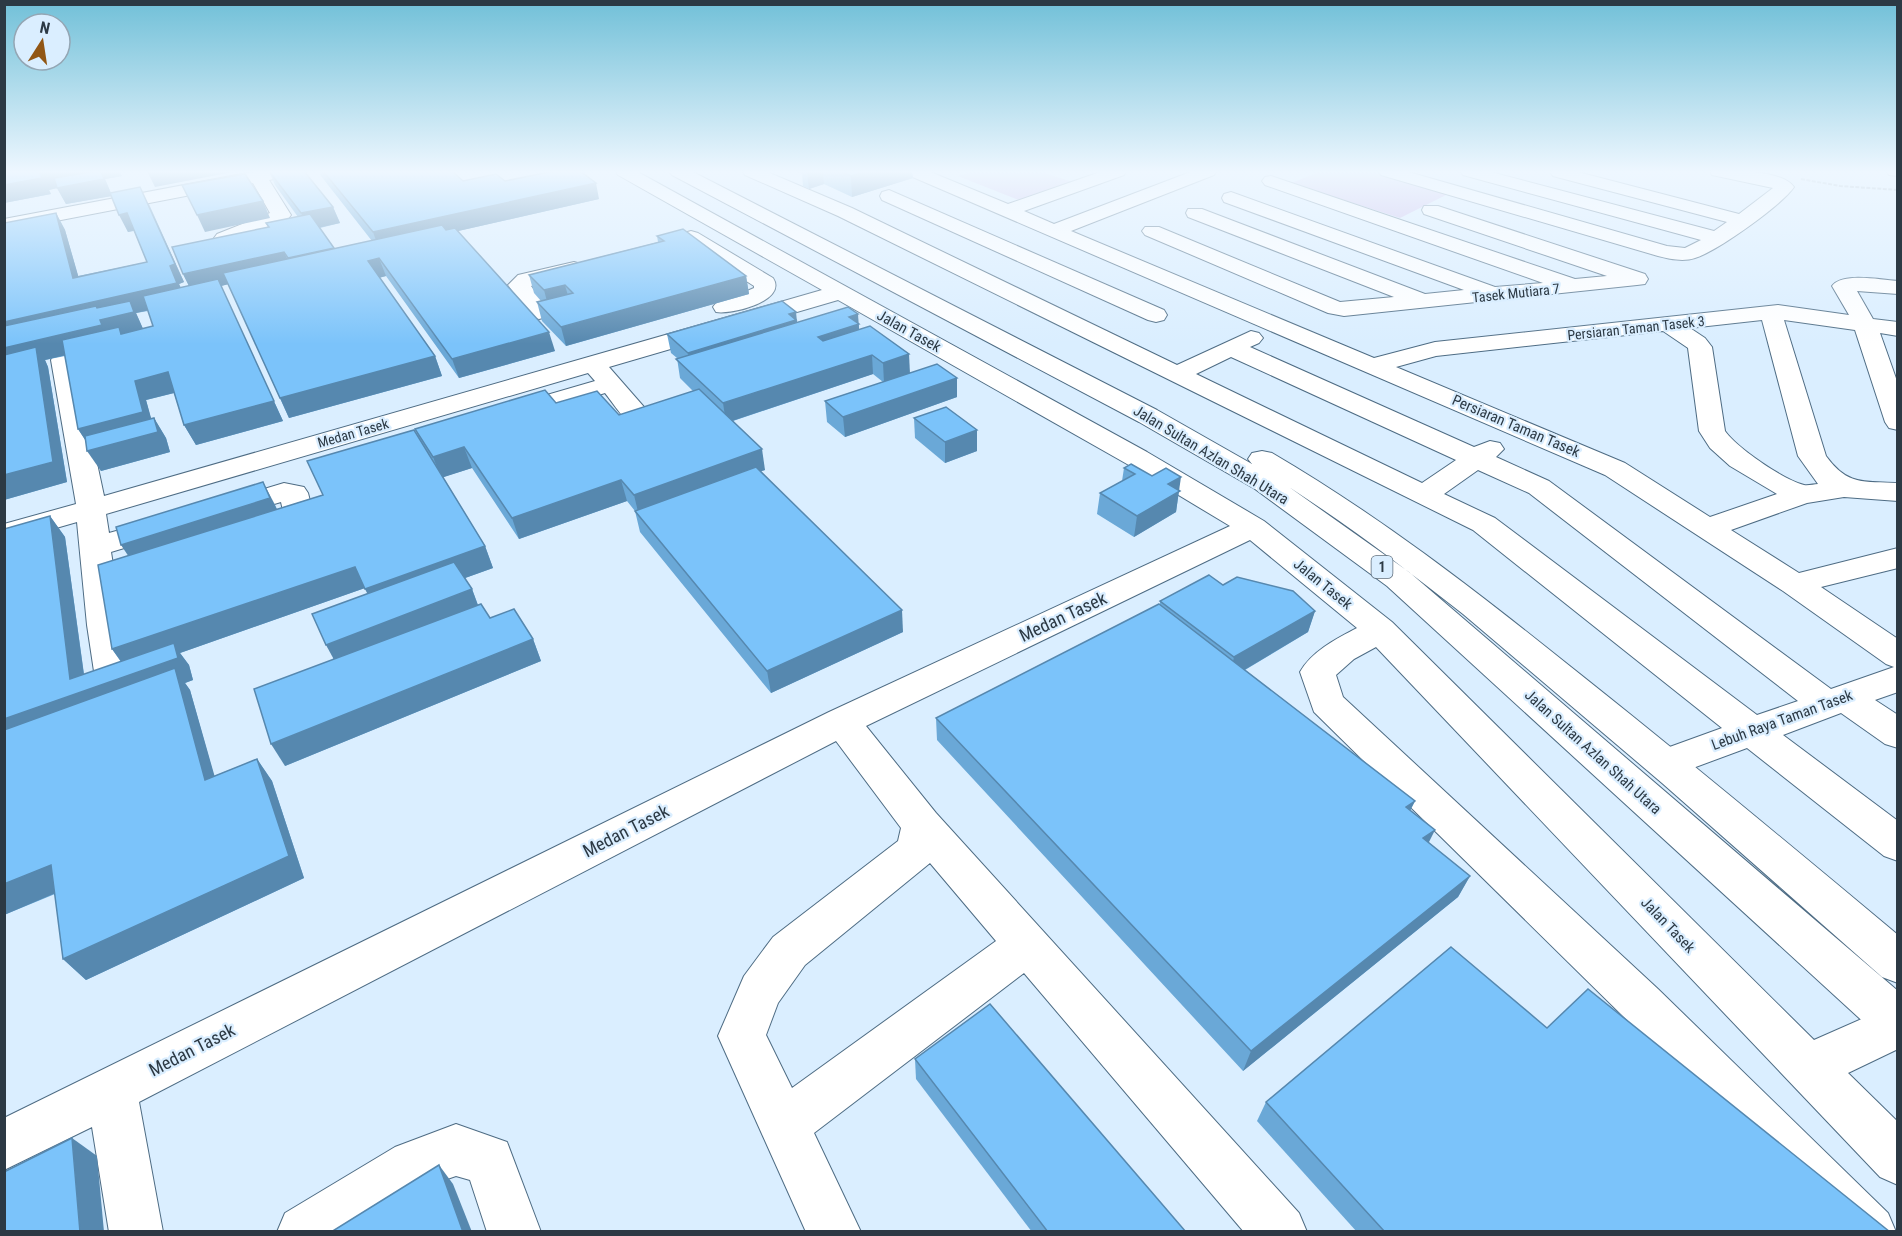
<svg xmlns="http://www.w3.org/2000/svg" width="1902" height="1236" font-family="'Roboto Condensed',sans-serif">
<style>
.green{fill:#cab6e9}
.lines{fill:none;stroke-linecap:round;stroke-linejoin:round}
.minor-casing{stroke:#4e6c84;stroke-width:2}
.major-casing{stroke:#4e6c84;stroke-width:2}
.path{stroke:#8697a5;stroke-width:2;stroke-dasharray:4 1.5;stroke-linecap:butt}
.minor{fill:#fff;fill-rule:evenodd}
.major{fill:#fff;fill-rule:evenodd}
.wall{fill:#6aa8d7;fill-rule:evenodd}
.shaded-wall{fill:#5688af}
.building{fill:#7bc3fa;stroke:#5688af;stroke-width:1.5}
.labels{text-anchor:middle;stroke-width:4.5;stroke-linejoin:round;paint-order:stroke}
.far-street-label{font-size:14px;fill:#2c3944;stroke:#daeeff}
.shield{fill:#daeeff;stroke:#606f7c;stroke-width:1.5}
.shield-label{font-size:14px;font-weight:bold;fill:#2c3944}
.street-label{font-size:15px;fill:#2c3944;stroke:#daeeff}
.near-street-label{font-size:18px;fill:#2c3944;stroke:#daeeff}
</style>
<rect width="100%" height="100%" fill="#daeeff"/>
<g class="green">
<polygon points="973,171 1038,171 1073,182 1021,201 958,176"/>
<polygon points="1322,171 1370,171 1448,194 1400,218 1291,183"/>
</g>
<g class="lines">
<defs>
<g id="minor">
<polygon points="258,171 296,171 294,175 269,180 291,215 288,219 224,244 217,242 214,238 217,234 270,213 253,183 4,231 4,219"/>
<path d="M615 171H636L1147 452 1264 521 1392 622 1814 1040 1898 1003V1049L1848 1073 1898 1122V1185L1880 1177 1376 647 1354 659 1336 675 1343 697 1658 989 1888 1213 1896 1232H1831L1626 1019 1314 712 1300 672C1312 651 1336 639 1357 628L1250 540 866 726 936 813 1299 1213 1307 1232H1244L1024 973 814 1133 861 1232H806L718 1036 744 976 773 937 898 841 901 828 836 741 139 1102 163 1232H109L92 1127 4 1170V1118L829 712 1230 526 1127 464 838 300 609 367 651 415 655 421 651 427C629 432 618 409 605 393L511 422 502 420 498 414 502 408 595 381 588 373 106 514 109 533 163 518 174 521 178 527 174 533 111 552 131 678 125 687 113 690 101 687 95 678 87 625 77 522 4 543V524L76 504 51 360 54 355 63 353 72 355 75 360 104 496 822 290 618 175ZM930 863 996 941 792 1088 766 1035 778 1003 805 965Z"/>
<path d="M742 171H765L852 208 1177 365 1251 331 1259 333 1263 338 1259 343 1250 347 1474 447 1490 441 1500 443 1504 449 1496 457 1549 481 1831 689 1894 667 1886 664 1783 591 1605 475 908 175 905 171H928L1008 204 1103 171H1126L1124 175 1024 211 1054 224 1193 171H1216L1214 175 1071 231 1374 358 1435 342 1778 305 1849 315 1832 286C1842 272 1881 280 1898 281V294L1857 291 1873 319 1898 322V336L1880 333 1898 384V430L1889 428 1885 422 1855 330 1784 320 1826 456C1848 486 1863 481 1898 483V501L1844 497 1807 503 1731 530 1799 573 1898 548V568L1821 587 1898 639V692L1875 700 1898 715V748L1885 744 1841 713 1783 735 1898 821V861L1884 856 1747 748 1666 778 1653 773 1647 763 1653 753 1722 728 1473 530 838 216 745 175ZM1762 320 1798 456 1818 484C1814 484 1808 486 1804 485 1784 480 1737 448 1725 431L1712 347 1705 338 1690 328ZM1663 331 1688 348 1699 431 1710 448 1730 466 1777 494 1710 517 1625 463 1396 367 1436 356ZM1231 357 1456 460 1422 483 1196 374ZM1478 470 1529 493 1798 701 1757 715 1495 518 1444 494Z"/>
<path d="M1378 171H1405L1667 246 1685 248 1701 240 1463 175 1460 171H1487L1714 231 1727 222 1553 176 1550 172 1574 171 1739 214 1773 188 1712 175 1710 171C1730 171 1781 169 1794 187 1782 205 1716 252 1695 258 1683 262 1670 259 1658 256L1381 175Z"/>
<polygon points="1886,171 1898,171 1898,176 1889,175"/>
<polygon points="1271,176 1575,279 1607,276 1424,214 1422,210 1424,206 1438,206 1645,274 1648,279 1645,284 1637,285 1344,316 1328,313 1145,235 1142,231 1145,227 1159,227 1340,302 1394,297 1188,217 1186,213 1188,209 1202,209 1425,294 1464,290 1224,202 1222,198 1224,194 1231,192 1495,287 1543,283 1265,185 1262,181 1265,177"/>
<polygon points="889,190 1164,310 1167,315 1164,320 1156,322 1148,320 882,200 880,196 882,192"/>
<path d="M691 231 698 233 773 278C788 301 731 315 716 312L713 307C720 296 743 294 754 288V286L684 241 681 237 684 233Z"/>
<polygon points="574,262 581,264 584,268 581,272 531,286 550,312 547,317 539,319 531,317 508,285 518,275"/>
<path d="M284 483 304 487 308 493 314 517C303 533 278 541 259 536L255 530 259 524 284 515 281 502 227 518 217 515 212 509 217 503Z"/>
<polygon points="456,1124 507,1142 541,1232 487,1232 470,1180 456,1176 427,1186 355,1232 277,1232 285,1213 395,1147"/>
</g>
<path id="major" d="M669 171H691L1157 410 1252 464 1248 459 1252 453 1262 451 1272 453C1378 515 1475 590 1571 667 1681 754 1789 844 1898 935V983L1882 977 1662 783 1463 614C1406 569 1349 526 1289 487L1409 572 1898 991V1044L1881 1038 1387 586 1255 489 1139 422 672 175Z"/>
</defs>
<use href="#minor" class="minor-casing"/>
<use href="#major" class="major-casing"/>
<polyline class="path" points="1801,179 1840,186 1898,190"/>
<use href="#minor" class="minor"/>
<use href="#major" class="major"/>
</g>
<g class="wall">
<path d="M4 171H119L122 176 105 179 111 193 149 204 184 282 179 284 181 288 189 286 183 274 268 227 266 223 298 217 275 185 269 171 333 207 340 223 320 228 334 249 372 241 321 176 319 171H452L463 181H505L599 199 458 231 555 351 459 378 386 276 379 278 435 356 442 376 289 418 228 284 221 286 283 421 196 445 184 425 174 393 146 400 151 419 154 418 166 438 170 452 101 471 86 441 78 429 65 356 45 360 48 367 67 482 4 500 56 213 65 230 78 276 147 262 134 231 128 232 111 196 66 204 57 188 49 190 51 194 4 203ZM148 311 153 326 143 329 136 313Z"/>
<polygon points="795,171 912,171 913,178 852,197 824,184 809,189 803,186 802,174"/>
<polygon points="657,236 746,276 749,294 566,346 542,321 537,302 541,301 534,293 529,275 658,242"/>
<polygon points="797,322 859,324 859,329 910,373 957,397 845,437 827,422 825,401 883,382 873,374 733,421 765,470 761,471 903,632 771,693 640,532 635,511 627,501 519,539 472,468 443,477 485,546 493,568 465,578 472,589 478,605 490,618 533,639 541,661 285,766 333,659 368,594 365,588 180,653 189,665 193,680 185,683 190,690 214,776 257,759 272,781 304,878 86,980 63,959 55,894 4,915 4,529 50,516 65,537 84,674 121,662 112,649 128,555 274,503 277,509 323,495 418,436 415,429 556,403 619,415 693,391 680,378 677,358 671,353 667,334"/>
<polygon points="914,418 977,451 945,463 915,438"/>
<polygon points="1124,468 1179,490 1176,512 1134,537 1097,514 1100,493 1122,481"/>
<polygon points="1223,585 1315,611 1308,632 1245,670 1415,801 1410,811 1428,843 1470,876 1458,897 1243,1071 937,740 936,718 1160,604 1160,601"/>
<polygon points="1547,1028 1890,1232 1357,1232 1257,1121 1266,1102"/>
<polygon points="915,1059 1186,1232 1032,1232 916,1079"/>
</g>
<g class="shaded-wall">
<polygon points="56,171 119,171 122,176 105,179 112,196 66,204 57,188 49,190 51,194 4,203 4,185 40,173"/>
<polygon points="147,171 238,171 155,187"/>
<polygon points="807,171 823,171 824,184 809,189"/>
<polygon points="867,171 912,171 913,178 852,197 851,176"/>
<polygon points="596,183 599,199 379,249 373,232"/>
<polygon points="140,187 184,282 179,284 187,302 136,313 144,331 113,344 45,360 48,367 67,482 4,500 4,322 170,266"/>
<polygon points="263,201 270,218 205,232 197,215"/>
<polygon points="333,207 340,223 308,230 301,213"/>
<polygon points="56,213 65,230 84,296 73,278"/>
<polygon points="127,213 136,230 128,232 119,215"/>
<polygon points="334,248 341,265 296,276 288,258"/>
<polygon points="284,252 292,269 221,286 283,421 196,445 184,425 192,292 183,274"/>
<polygon points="379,258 386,276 374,279 368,261"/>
<polygon points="746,276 749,294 566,346 561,327"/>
<polygon points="565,285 570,303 549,309 544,290"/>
<polygon points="796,312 798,331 691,372 688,353"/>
<polygon points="858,314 860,343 820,356 818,337 849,317"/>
<polygon points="549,332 555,351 459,378 452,359"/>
<polygon points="909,354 910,374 884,383 883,363"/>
<polygon points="872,355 873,374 726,423 723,403"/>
<polygon points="435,356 442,376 289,418 280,398"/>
<polygon points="168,372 178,392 146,400 155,432 91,449 78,429 135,381"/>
<polygon points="957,378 957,397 845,437 843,417"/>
<polygon points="154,418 166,438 170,452 101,471 87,451"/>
<polygon points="977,430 977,451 945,463 945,442"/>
<polygon points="464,447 472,468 441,478 433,457"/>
<polygon points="762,449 765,470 639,516 634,495"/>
<polygon points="1181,477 1176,512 1134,537 1137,516 1168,484"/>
<polygon points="621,480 627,501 519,539 512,518"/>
<polygon points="263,482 274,503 281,519 135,566 121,545"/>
<polygon points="50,516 65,537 86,690 128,671 112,649 355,567 365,588 180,653 189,665 193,680 185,683 190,690 222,802 205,780 4,748 4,719 70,679"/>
<polygon points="485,546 493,568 376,610 365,589"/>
<polygon points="472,589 480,611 338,667 326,645"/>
<polygon points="902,610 903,632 771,693 767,671"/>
<polygon points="1315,611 1308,632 1229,679 1234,657"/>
<polygon points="533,639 541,661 285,766 271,744"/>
<polygon points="257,759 272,781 304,878 86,980 63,959"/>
<polygon points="1415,801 1404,822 1406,807"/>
<polygon points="1435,830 1424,852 1423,838"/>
<polygon points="51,865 72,886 4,915 4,884"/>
<polygon points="1470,876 1458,897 1243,1071 1251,1051"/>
<polygon points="72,1138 97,1156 104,1232 80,1232"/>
<polygon points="439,1165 453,1184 472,1232 463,1232"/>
</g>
<g class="building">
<polygon points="4,171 56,171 40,173 42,178 4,185"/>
<polygon points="96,171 101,171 104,179 57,188 54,178"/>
<polygon points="269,171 304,171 333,207 301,213"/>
<polygon points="323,171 452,171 463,181 496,174 505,181 554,171 580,171 596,183 373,232"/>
<polygon points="839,171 867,171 851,176"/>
<polygon points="245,174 263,201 197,215 182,185"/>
<polygon points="140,187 175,264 170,266 177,283 4,322 4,223 56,213 73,278 147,262 127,213 119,215 110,193"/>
<polygon points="310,214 334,248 288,258 284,252 183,274 172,247 269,227 266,223"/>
<polygon points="442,225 446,230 455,228 549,332 452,359 379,258 368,261 435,356 280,398 223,273"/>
<polygon points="683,229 746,276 561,327 537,302 573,293 565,285 544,290 529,275 664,241 657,236"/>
<polygon points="218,279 274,401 184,425 168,372 135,381 143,412 78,429 62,340 119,327 121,334 153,326 143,296"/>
<polygon points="130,301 134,312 100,320 102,325 4,348 4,326 96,306 97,308"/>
<polygon points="782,301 796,312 789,314 796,320 688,353 667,334"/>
<polygon points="848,307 858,314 849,317 859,324 818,337 823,341 870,326 909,354 883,363 872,355 723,403 676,359"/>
<polygon points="36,347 53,462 4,475 4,355"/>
<polygon points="937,364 957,378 843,417 825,401"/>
<polygon points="699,389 762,449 634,495 621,480 512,518 464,447 433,457 415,429 545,390 556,403 597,391 619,415"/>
<polygon points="946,407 977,430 945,442 914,418"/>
<polygon points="154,418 158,432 87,451 85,436"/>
<polygon points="414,430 485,546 365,589 355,567 112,649 98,565 323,495 307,461"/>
<polygon points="1131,464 1152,476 1166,468 1181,477 1168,484 1180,491 1137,516 1100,493 1135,474 1124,468"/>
<polygon points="756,467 902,610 767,671 635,511"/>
<polygon points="263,482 270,498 121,545 116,527"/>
<polygon points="50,516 70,679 174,643 178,658 4,719 4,529"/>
<polygon points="454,562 472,589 326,645 312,614"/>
<polygon points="1209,575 1223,585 1237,577 1293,591 1315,611 1234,657 1160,601"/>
<polygon points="481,604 490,618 514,609 533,639 271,744 254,689"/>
<polygon points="1159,604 1415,801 1406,807 1435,830 1423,838 1470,876 1251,1051 936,718"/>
<polygon points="175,668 205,780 257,759 289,856 63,959 51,865 4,884 4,730"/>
<polygon points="1451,947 1547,1028 1588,989 1890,1232 1385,1232 1266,1102"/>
<polygon points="990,1004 1186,1232 1048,1232 915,1059"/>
<polygon points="72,1138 80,1232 4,1232 4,1172"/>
<polygon points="439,1165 463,1232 331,1232"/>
</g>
<linearGradient id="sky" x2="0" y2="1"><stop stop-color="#71c0d8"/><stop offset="0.5" stop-color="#eef7ff"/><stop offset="1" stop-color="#eef7ff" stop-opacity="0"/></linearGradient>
<rect width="1902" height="344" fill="url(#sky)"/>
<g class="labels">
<g class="far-street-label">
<text transform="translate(1516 293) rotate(-6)" y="5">Tasek Mutiara 7</text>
<text transform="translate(1636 328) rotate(-6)" y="5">Persiaran Taman Tasek 3</text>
<text transform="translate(353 433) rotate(-16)" y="5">Medan Tasek</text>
</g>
<rect class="shield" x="1371.5" y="556" width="21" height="22" rx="4.5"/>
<g class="shield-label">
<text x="1382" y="572">1</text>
</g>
<g class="street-label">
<text transform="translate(909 331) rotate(29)" y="5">Jalan Tasek</text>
<text transform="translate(1516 426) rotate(23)" y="5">Persiaran Taman Tasek</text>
<text transform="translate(1211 455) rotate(31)" y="5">Jalan Sultan Azlan Shah Utara</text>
<text transform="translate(1323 584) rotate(39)" y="5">Jalan Tasek</text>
<text transform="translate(1782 720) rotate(-20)" y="5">Lebuh Raya Taman Tasek</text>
<text transform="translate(1593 752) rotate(42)" y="5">Jalan Sultan Azlan Shah Utara</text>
<text transform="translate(1668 925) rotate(46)" y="5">Jalan Tasek</text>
</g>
<g class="near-street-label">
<text transform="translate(1063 617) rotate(-25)" y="6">Medan Tasek</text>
<text transform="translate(626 831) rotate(-27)" y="6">Medan Tasek</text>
<text transform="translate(192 1050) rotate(-27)" y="6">Medan Tasek</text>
</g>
</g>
<rect width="1902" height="1236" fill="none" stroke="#2c3944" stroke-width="12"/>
<g transform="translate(42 42) rotate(12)"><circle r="28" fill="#daeeff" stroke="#94a6b4" stroke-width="1.5"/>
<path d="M0-4.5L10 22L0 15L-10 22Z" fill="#915614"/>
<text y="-9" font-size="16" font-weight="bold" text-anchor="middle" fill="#2c3944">N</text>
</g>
</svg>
